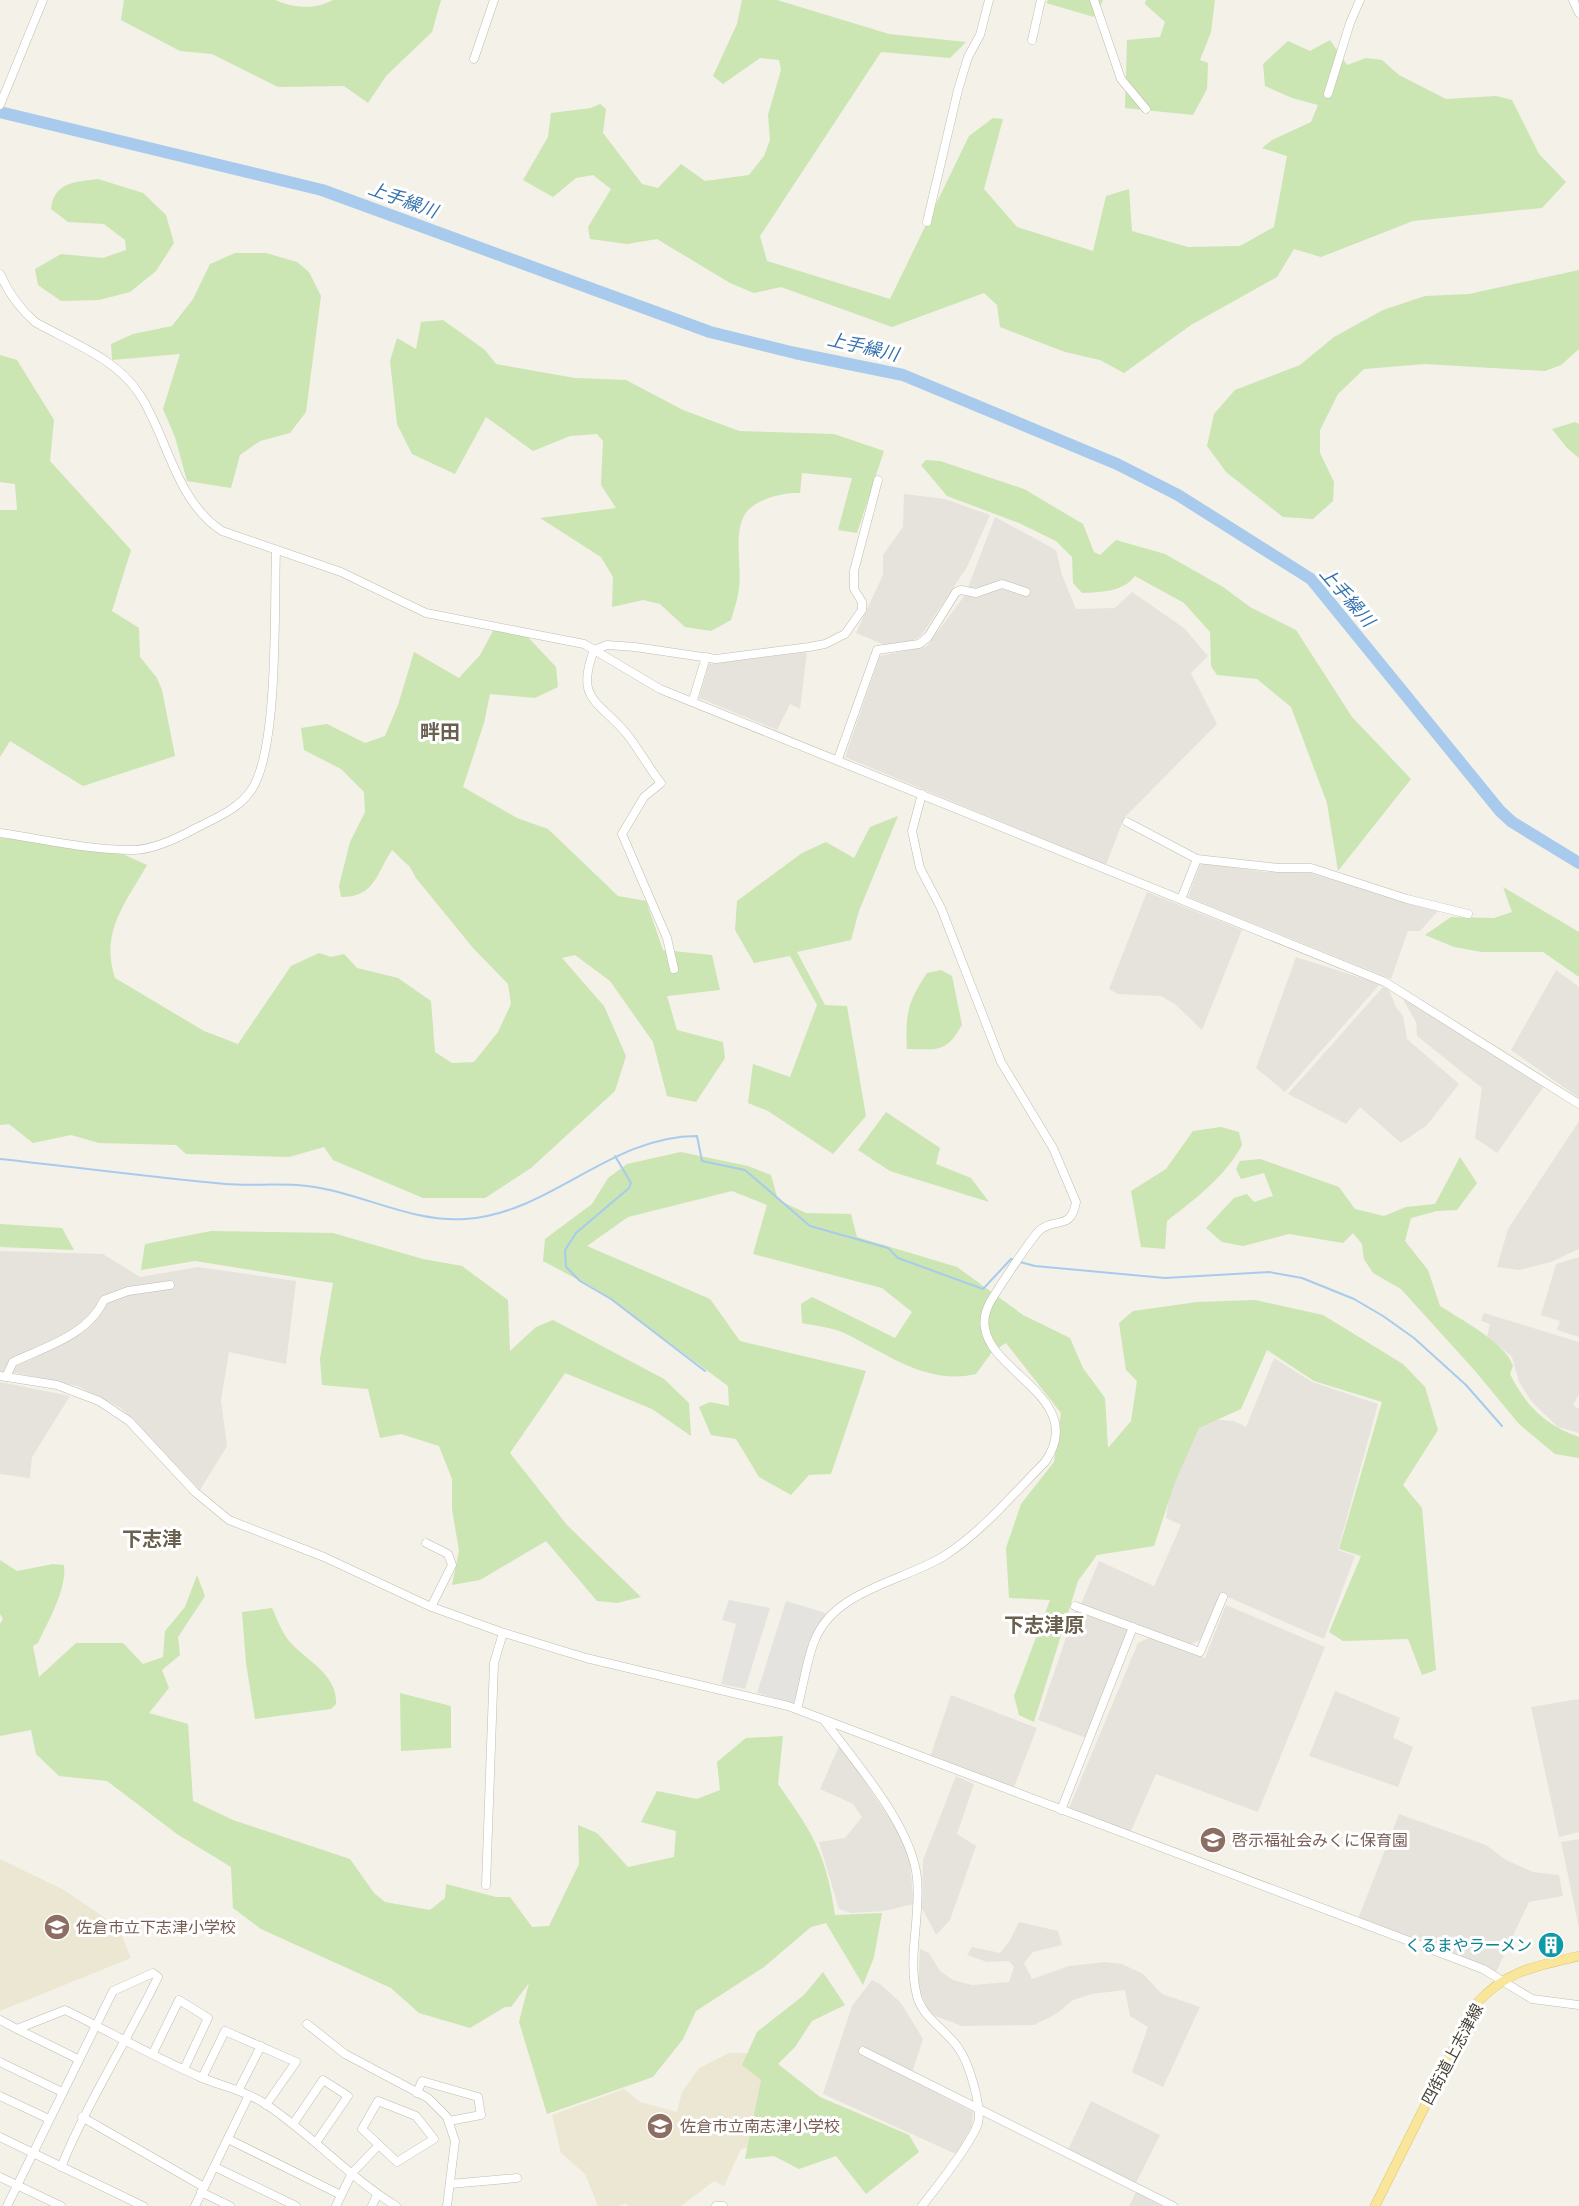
<svg xmlns="http://www.w3.org/2000/svg" width="1579" height="2206" font-family="'Golos Text','Noto Sans JP',sans-serif">
<style>
.industrial{fill:#e6e3dd}
.education{fill:#ece7d3}
.green{fill:#cbe5b3}
.parking{fill:#e5e3e0}
.lines{fill:none;stroke-linecap:round;stroke-linejoin:round}
.stream{stroke:#a8cbed;stroke-width:2}
.river{stroke:#a8cbed;stroke-width:12}
.minor-casing{stroke:#c1bcae;stroke-width:9}
.major-casing{stroke:#dec56c;stroke-width:10}
.minor{stroke:#fff;stroke-width:8}
.major{stroke:#f9e69b;stroke-width:9}
.labels{text-anchor:middle;stroke-width:6;stroke-linejoin:round;paint-order:stroke}
.education-label{font-size:16px;fill:#785e54;stroke:#fff;text-anchor:start}
.culture-label{font-size:16px;fill:#0d838f;stroke:#fff;text-anchor:end}
.street-label{font-size:16px;fill:#464237;stroke:#fff}
.water-label{font-size:18px;font-style:italic;fill:#3571ad;stroke:#fff}
.quarter-label{font-size:20px;font-weight:bold;fill:#69604f;stroke:#fff}
</style>
<rect width="100%" height="100%" fill="#f3f1e8"/>
<g class="industrial">
<polygon points="904,494 945,499 990,515 967,567 921,636 912,641 885,645 856,633 883,575 883,555 903,527"/>
<polygon points="995,517 1056,550 1062,575 1076,609 1115,608 1132,592 1184,628 1208,656 1191,673 1217,724 1124,818 1106,865 845,757 880,656 927,646 965,595"/>
<polygon points="807,652 800,709 790,704 777,730 699,698 709,664"/>
<polygon points="1201,863 1265,872 1310,873 1438,911 1420,931 1408,931 1391,979 1188,897"/>
<polygon points="1147,892 1242,930 1202,1030 1175,1004 1161,996 1118,994 1109,989"/>
<polygon points="1296,957 1380,984 1285,1092 1256,1068"/>
<polygon points="1556,970 1579,987 1579,1098 1511,1050"/>
<polygon points="1383,987 1388,988 1396,1007 1403,1016 1407,1039 1459,1084 1427,1125 1401,1143 1360,1107 1346,1124 1288,1094"/>
<polygon points="1401,996 1544,1086 1497,1153 1475,1138 1482,1088 1417,1036 1416,1022"/>
<polygon points="1579,1121 1579,1249 1551,1262 1519,1270 1497,1267 1508,1229"/>
<polygon points="0,1251 103,1254 140,1277 198,1267 296,1281 286,1364 229,1352 221,1400 227,1446 200,1490 121,1408 77,1386 17,1373 0,1372"/>
<polygon points="1579,1257 1579,1337 1557,1330 1560,1321 1541,1315 1556,1264"/>
<polygon points="1484,1313 1579,1342 1579,1394 1573,1405 1579,1409 1579,1433 1558,1427 1532,1402 1519,1382 1512,1357 1487,1336 1490,1324 1481,1321"/>
<polygon points="1274,1358 1312,1382 1378,1404 1338,1550 1355,1556 1324,1639 1221,1594 1200,1640 1189,1645 1081,1604 1099,1561 1154,1586 1181,1525 1166,1518 1174,1465 1200,1418 1234,1421 1246,1427"/>
<polygon points="0,1382 70,1396 32,1457 30,1478 0,1474"/>
<polygon points="1226,1605 1325,1647 1258,1812 1156,1774 1130,1833 1069,1808 1138,1643 1149,1638 1205,1658"/>
<polygon points="1075,1611 1129,1630 1086,1738 1038,1720"/>
<polygon points="1335,1691 1400,1718 1393,1738 1413,1747 1398,1787 1309,1756"/>
<polygon points="951,1695 1037,1728 1014,1787 930,1757"/>
<polygon points="1579,1699 1579,1832 1559,1837 1531,1707"/>
<polygon points="840,1744 908,1847 914,1904 884,1911 851,1913 839,1909 819,1842 845,1838 862,1817 853,1804 820,1789"/>
<polygon points="956,1776 974,1784 957,1834 976,1846 950,1920 936,1935 922,1908 923,1860"/>
<polygon points="1399,1814 1486,1845 1506,1860 1533,1872 1559,1875 1563,1896 1529,1902 1496,1972 1358,1919"/>
<polygon points="1579,1839 1579,1928 1561,1842"/>
<polygon points="1019,1922 1058,1931 1062,1945 1033,1952 1024,1963 1032,1979 1069,1966 1105,1962 1122,1964 1143,1974 1162,1994 1200,2007 1163,2087 1132,2072 1148,2027 1130,2016 1125,1990 1092,1994 1073,2000 1056,2014 1034,2025 962,2026 930,2014 918,1986 920,1949 929,1953 940,1971 953,1980 972,1985 1009,1982 1014,1967 1009,1961 987,1962 967,1955 972,1947 1000,1953 1009,1942"/>
<polygon points="872,1980 880,1984 901,2003 923,2039 910,2079 973,2112 972,2126 956,2154 823,2094 852,2006"/>
<polygon points="1091,2101 1160,2135 1136,2183 1068,2150"/>
<polygon points="1136,2192 1162,2206 1129,2206"/>
</g>
<g class="education">
<polygon points="0,1859 64,1890 105,1918 122,1936 131,1958 0,2011"/>
<polygon points="729,2053 746,2053 760,2061 767,2077 752,2146 741,2149 724,2186 714,2181 681,2206 628,2206 626,2203 619,2206 598,2206 585,2174 561,2153 552,2115 624,2089 640,2102 677,2112 682,2092 699,2068"/>
</g>
<g class="green">
<path d="M124 0H275C293 8 315 10 333 0H441L432 32 386 76 368 103 344 86 278 87 212 54 180 51 121 20Z"/>
<polygon points="742,0 777,0 889,34 966,42 950,58 881,52 760,236 767,261 890,299 969,136 993,118 1003,119 984,189 1017,227 1093,251 1106,196 1129,189 1132,231 1188,247 1240,246 1274,227 1287,156 1262,148 1272,140 1311,122 1318,105 1292,98 1265,86 1263,64 1288,41 1310,51 1330,40 1347,65 1366,58 1382,60 1399,75 1446,99 1496,96 1512,100 1539,154 1566,182 1542,208 1413,221 1321,257 1294,249 1277,277 1191,325 1124,373 1100,360 1065,352 1000,327 997,305 984,293 892,327 781,287 754,293 730,283 657,239 627,244 590,239 588,227 611,189 593,175 576,178 553,197 523,180 548,137 551,113 591,108 600,104 606,109 603,133 642,184 658,188 681,164 705,181 749,175 764,156 770,140 768,115 781,70 779,60 760,58 723,84 713,76 737,24"/>
<polygon points="1048,0 1103,0 1094,17 1046,3"/>
<polygon points="1146,0 1215,0 1211,32 1200,60 1208,63 1207,89 1193,115 1125,108 1127,40 1160,37 1165,22 1145,4"/>
<path d="M98 179 143 193 166 215 174 243 156 271 130 292 99 300 61 301 38 285 35 269 61 254 103 258 126 250 125 240 104 224 68 222 51 209C54 182 75 182 98 179Z"/>
<polygon points="235,253 266,253 297,262 309,272 321,296 306,412 290,433 260,441 240,455 231,488 187,481 175,437 163,409 180,354 112,360 111,344 133,334 172,326 193,299 210,264"/>
<polygon points="1579,270 1579,349 1561,365 1545,371 1425,364 1364,369 1338,394 1320,430 1320,453 1334,482 1333,501 1313,519 1283,517 1226,472 1207,446 1214,414 1235,390 1300,365 1334,337 1383,310 1425,296 1469,294"/>
<path d="M443 320 485 350 496 364 575 378 626 380 683 410 739 431 834 434 884 451 857 533 838 530 852 478 802 473 800 493C783 492 755 499 745 514 733 534 742 566 739 588 738 599 734 609 731 620L711 631 685 627 660 604 643 600 612 607 613 577 601 557 540 518 616 508 601 485 603 441 597 434 570 436 533 451 486 417 455 474 412 454 397 424 390 361 397 338 416 349 421 322Z"/>
<polygon points="0,355 17,360 54,420 50,461 131,550 112,611 139,628 140,657 157,678 162,690 175,756 83,786 10,741 0,757 0,510 17,510 15,484 0,482"/>
<polygon points="1575,422 1579,424 1579,458 1567,448 1552,429"/>
<path d="M926 460 940 461 1024 489 1083 524 1094 552 1100 555 1116 540 1165 554 1223 587 1250 607 1296 630 1352 717 1411 779 1338 871 1327 803 1291 707 1257 679 1217 675 1211 666 1210 632 1184 603 1135 576C1123 592 1101 592 1082 593L1073 583 1072 557 1056 541 1019 523 947 496 921 465Z"/>
<path d="M514 629 523 632 556 667 558 687 535 698 490 694 484 723 463 787 517 818 548 829 618 896 646 901 663 950 712 955 720 990 667 996 677 1030 723 1042 725 1058 696 1102 667 1096 653 1042 610 981 575 955 562 958 604 1006 626 1056 615 1091 531 1168 485 1198H423L333 1160 324 1147 289 1157 186 1154 176 1145 99 1143 71 1135 33 1143 9 1124 0 1125V838L100 844 147 865C125 904 100 932 115 978L204 1031 238 1044 291 966 319 953 331 957 344 954 357 968 398 978 431 1001 435 1052 452 1063 474 1062 498 1032 511 1004 508 984 473 948 416 878 410 867 392 850C376 874 375 897 341 897L339 886 350 842 365 812 364 792 341 769 304 750 301 728 327 724 365 743 385 736 398 705 414 652 459 678 480 655 493 631Z"/>
<polygon points="898,816 859,911 851,940 797,952 825,1005 847,1006 866,1116 833,1154 768,1111 748,1103 753,1064 790,1077 817,1005 790,956 754,963 735,930 737,901 802,853 826,842 854,858 870,827"/>
<polygon points="1503,887 1579,932 1579,977 1543,952 1482,952 1454,947 1425,935 1451,917 1494,918 1512,912"/>
<path d="M941 970 952 976 962 1025C945 1054 938 1049 907 1049 905 1015 908 1001 927 973Z"/>
<polygon points="886,1112 940,1148 936,1164 971,1178 989,1202 890,1171 858,1150"/>
<path d="M1221 1127 1239 1132 1242 1145C1225 1177 1195 1199 1167 1221L1165 1249 1141 1247 1131 1191 1166 1169 1193 1131Z"/>
<path d="M681 1152 748 1166 771 1175 778 1200 806 1213 851 1214 857 1237 957 1267 1023 1315 1070 1338 1083 1368 1105 1398 1108 1448 1131 1421 1137 1381 1126 1370 1119 1323 1133 1311 1197 1302 1255 1300 1323 1315 1403 1364 1425 1387 1438 1430 1403 1485 1422 1508 1436 1670 1422 1675 1408 1639 1343 1641 1329 1632 1361 1556 1339 1549 1382 1402 1314 1381 1267 1350 1241 1409 1199 1428 1175 1482 1154 1546 1097 1555 1078 1581 1034 1722 1019 1715 1014 1696 1050 1600 1009 1598 1006 1548 1021 1504 1054 1462 1061 1413 1006 1343 992 1352 976 1374C926 1386 885 1352 842 1332 830 1327 815 1326 802 1323L801 1304 812 1297 895 1338 912 1312 882 1288 753 1254 767 1205 732 1191 628 1217 587 1246 710 1299 740 1341 866 1371 831 1474 809 1475 791 1495 759 1477 736 1439 711 1435 699 1407 710 1402 729 1406 728 1386 601 1292 543 1261 545 1239 592 1204 608 1178 627 1164Z"/>
<path d="M1460 1157 1477 1183 1457 1210 1437 1211 1411 1218 1405 1241 1428 1270 1440 1306C1460 1319 1506 1343 1513 1366L1510 1374C1526 1406 1545 1425 1579 1437V1458L1555 1454 1519 1424 1476 1372 1401 1289 1373 1273 1364 1259 1362 1244 1353 1233 1343 1243 1289 1234 1243 1246 1222 1242 1206 1228 1234 1198 1247 1194 1254 1202 1273 1196 1264 1173 1241 1179 1236 1169 1240 1161 1260 1159 1339 1187 1355 1209 1384 1216 1406 1207 1435 1204Z"/>
<polygon points="0,1224 62,1228 74,1250 0,1247"/>
<polygon points="211,1231 333,1233 423,1259 462,1266 508,1300 510,1351 536,1327 553,1320 664,1379 689,1403 691,1436 652,1409 565,1373 510,1453 567,1525 641,1597 617,1603 597,1601 546,1541 480,1580 452,1585 459,1551 452,1509 452,1479 439,1446 401,1434 380,1438 368,1389 322,1385 320,1359 333,1283 195,1261 141,1270 145,1244"/>
<path d="M0 1560 17 1571 53 1564 64 1565C67 1590 48 1621 38 1643L33 1646 39 1677 76 1643H123L143 1664 163 1657 165 1631 185 1607 197 1575 205 1596 178 1637 180 1655 162 1670 169 1688 149 1713 188 1724 193 1801 233 1820 350 1859 374 1893 385 1902 430 1910 445 1898 446 1884 496 1897H510L532 1927 549 1926 579 1864 578 1825 597 1833 628 1867 674 1857 676 1831 641 1822 657 1791 697 1799 720 1790 717 1762 746 1738 783 1736 778 1784C813 1834 826 1853 835 1915L882 1913 874 1957 863 1985 826 1923 811 1927 764 1967 696 2011 683 2039 653 2077 547 2114 519 2022 529 1983 511 2007H505L470 2028 419 2013 391 1988 261 1929 233 1908 231 1867 177 1834 107 1781 59 1776 36 1754 31 1730 0 1736V1624L3 1619 0 1614Z"/>
<path d="M272 1608C277 1619 282 1633 290 1642 307 1661 338 1675 336 1704L331 1709 255 1719 246 1663 242 1612Z"/>
<polygon points="400,1693 451,1706 451,1748 401,1751"/>
<polygon points="823,1972 845,2005 812,2021 795,2047 778,2064 820,2097 909,2135 919,2152 866,2194 836,2156 799,2169 774,2156 745,2159 761,2080 742,2065 757,2032 804,1995"/>
</g>
<g class="parking">
<polygon points="729,1600 770,1608 745,1689 721,1684 736,1624 722,1620"/>
<polygon points="786,1601 826,1613 810,1642 795,1704 757,1693"/>
</g>
<g class="lines">
<g class="stream">
<polyline points="615,1156 631,1183 629,1188 576,1233 565,1250 566,1267 580,1281 611,1299 705,1371"/>
<path d="M0 1159C75 1167 150 1177 225 1184 252 1186 280 1183 307 1186 360 1192 411 1223 465 1219 550 1214 609 1136 697 1136L702 1161 745 1170 810 1226 888 1248 898 1258 983 1289 1011 1259 1014 1260"/>
<polyline points="1020,1262 1035,1266 1165,1278 1269,1272 1302,1278 1354,1299 1383,1316 1414,1338 1466,1385 1502,1426"/>
</g>
<polyline class="river" points="0,112 322,190 710,332 795,353 903,375 1117,464 1178,495 1311,579 1500,811 1512,822 1579,863"/>
<defs>
<g id="minor">
<polyline points="1094,0 1121,79 1146,109"/>
<polyline points="1573,0 1579,13"/>
<polyline points="1032,40 1041,0"/>
<polyline points="474,59 494,0"/>
<polyline points="1328,94 1350,23 1360,0"/>
<polyline points="0,105 43,0"/>
<polyline points="927,222 958,90 968,57 980,35 989,0"/>
<path d="M0 274C9 294 19 308 35 322 70 342 118 359 140 395 168 438 175 500 222 531L341 572 426 613 584 644 660 689 1385 982 1579 1104"/>
<polyline points="693,700 706,657"/>
<polyline points="838,759 877,650 919,644 928,637 956,592 961,590 976,593 1002,584 1026,592"/>
<polyline points="1127,822 1197,859 1278,868 1311,868 1407,899 1468,914"/>
<path d="M0 833C43 839 88 850 132 850 152 850 178 838 196 828 216 818 239 809 252 789 279 747 274 605 276 550"/>
<polyline points="1181,899 1197,859"/>
<path d="M674 969 667 938 622 834 644 797 661 783C648 767 639 749 626 733 598 700 575 700 594 650L607 645 635 647 716 659 809 647 825 644 845 634 862 610V602L854 589V571L878 480"/>
<polyline points="0,1376 57,1385 99,1401 129,1421 195,1492 229,1520 324,1557 429,1606 501,1632 586,1658 788,1706 1483,1969 1532,1999 1579,2005"/>
<path d="M6 1377 13 1362C45 1347 88 1335 104 1300L128 1291 170 1285"/>
<polyline points="426,1543 448,1554 452,1565 431,1607"/>
<polyline points="1075,1606 1200,1652 1223,1597"/>
<path d="M797 1709C803 1688 806 1663 814 1642 833 1590 902 1582 944 1556 982 1532 1014 1493 1045 1462 1088 1400 991 1373 985 1328 983 1319 986 1310 990 1302 998 1289 1031 1238 1040 1230 1055 1217 1071 1231 1076 1202L1053 1148 1001 1062 941 908 920 868 912 831 922 794"/>
<path d="M824 1720C855 1762 912 1826 917 1878 921 1917 907 1958 917 1996 923 2019 947 2030 959 2049 969 2063 982 2106 978 2123 972 2143 936 2188 922 2206"/>
<polyline points="1061,1810 1133,1627"/>
<polyline points="486,1885 494,1663 503,1633"/>
<path d="M0 2020 17 2029 65 2010C110 2032 154 2057 200 2077 224 2087 244 2090 267 2105 313 2136 349 2177 396 2206"/>
<polyline points="307,2024 345,2054 428,2098 447,2117 455,2141 447,2206"/>
<polyline points="17,2029 78,2059"/>
<polyline points="863,2051 1173,2206"/>
<polyline points="153,2053 179,2000 208,2018 184,2069"/>
<polyline points="0,2062 62,2092"/>
<polyline points="202,2078 225,2031 296,2062 266,2105"/>
<polyline points="239,2089 261,2046"/>
<polyline points="417,2093 422,2081 478,2097 481,2115 449,2121"/>
<polyline points="0,2096 49,2119"/>
<polygon points="378,2101 416,2116 434,2139 397,2162 362,2129"/>
<polyline points="82,2117 204,2187"/>
<polyline points="293,2124 323,2080 348,2096 317,2141"/>
<polyline points="0,2137 143,2206"/>
<polyline points="228,2139 341,2195"/>
<polyline points="215,2167 296,2206"/>
<polyline points="0,2177 61,2206"/>
<polyline points="450,2184 517,2178"/>
<polyline points="201,2192 230,2206"/>
<path d="M7 2206 113 1991 153 1973 158 1977C127 2041 88 2101 61 2167"/>
<polyline points="195,2206 249,2095"/>
<polyline points="336,2206 352,2173 379,2145"/>
<polyline points="372,2206 377,2195"/>
<polyline points="716,2206 723,2206"/>
</g>
<path id="major" d="M1375 2206 1476 2004C1507 1970 1536 1966 1579 1956"/>
</defs>
<use href="#minor" class="minor-casing"/>
<use href="#major" class="major-casing"/>
<use href="#minor" class="minor"/>
<use href="#major" class="major"/>
</g>
<defs>
<symbol id="school-disc" viewBox="-11 -11 22 22"><circle r="9.5" fill="#8d6e63" stroke="#fff"/><path d="M0-5L7-2L0 1L-7-2ZM-4 1L0 2.5L4 1V4Q0 6-4 4Z" fill="#fff"/></symbol>
<symbol id="building-disc" viewBox="-11 -11 22 22"><circle r="9.5" fill="#0f9aa8" stroke="#fff"/><path d="M-4-6H4V6H1V3H-1V6H-4ZM-2.5-4.3h1.7v1.8h-1.7ZM.8-4.3h1.7v1.8H.8ZM-2.5-1h1.7V.8h-1.7ZM.8-1h1.7V.8H.8Z" fill="#fff"/></symbol>
</defs>
<g fill-rule="evenodd">
<use href="#school-disc" x="1198" y="1825" width="30" height="30"/>
<use href="#school-disc" x="42" y="1912" width="30" height="30"/>
<use href="#building-disc" x="1536" y="1930" width="30" height="30"/>
<use href="#school-disc" x="645" y="2111" width="30" height="30"/>
</g>
<g class="labels">
<g class="education-label">
<text x="1232" y="1846">啓示福祉会みくに保育園</text>
<text x="76" y="1933">佐倉市立下志津小学校</text>
<text x="680" y="2132">佐倉市立南志津小学校</text>
</g>
<g class="culture-label">
<text x="1532" y="1951">くるまやラーメン</text>
</g>
<g class="street-label">
<text transform="translate(1452 2054) rotate(-62)" y="6">四街道上志津線</text>
</g>
<g class="water-label">
<text transform="translate(403 200) rotate(20)" y="6">上手繰川</text>
<text transform="translate(863 347) rotate(13)" y="6">上手繰川</text>
<text transform="translate(1347 597) rotate(49)" y="6">上手繰川</text>
</g>
<g class="quarter-label">
<text x="440" y="739">畔田</text>
<text x="152" y="1546">下志津</text>
<text x="1044" y="1632">下志津原</text>
</g>
</g>
</svg>
